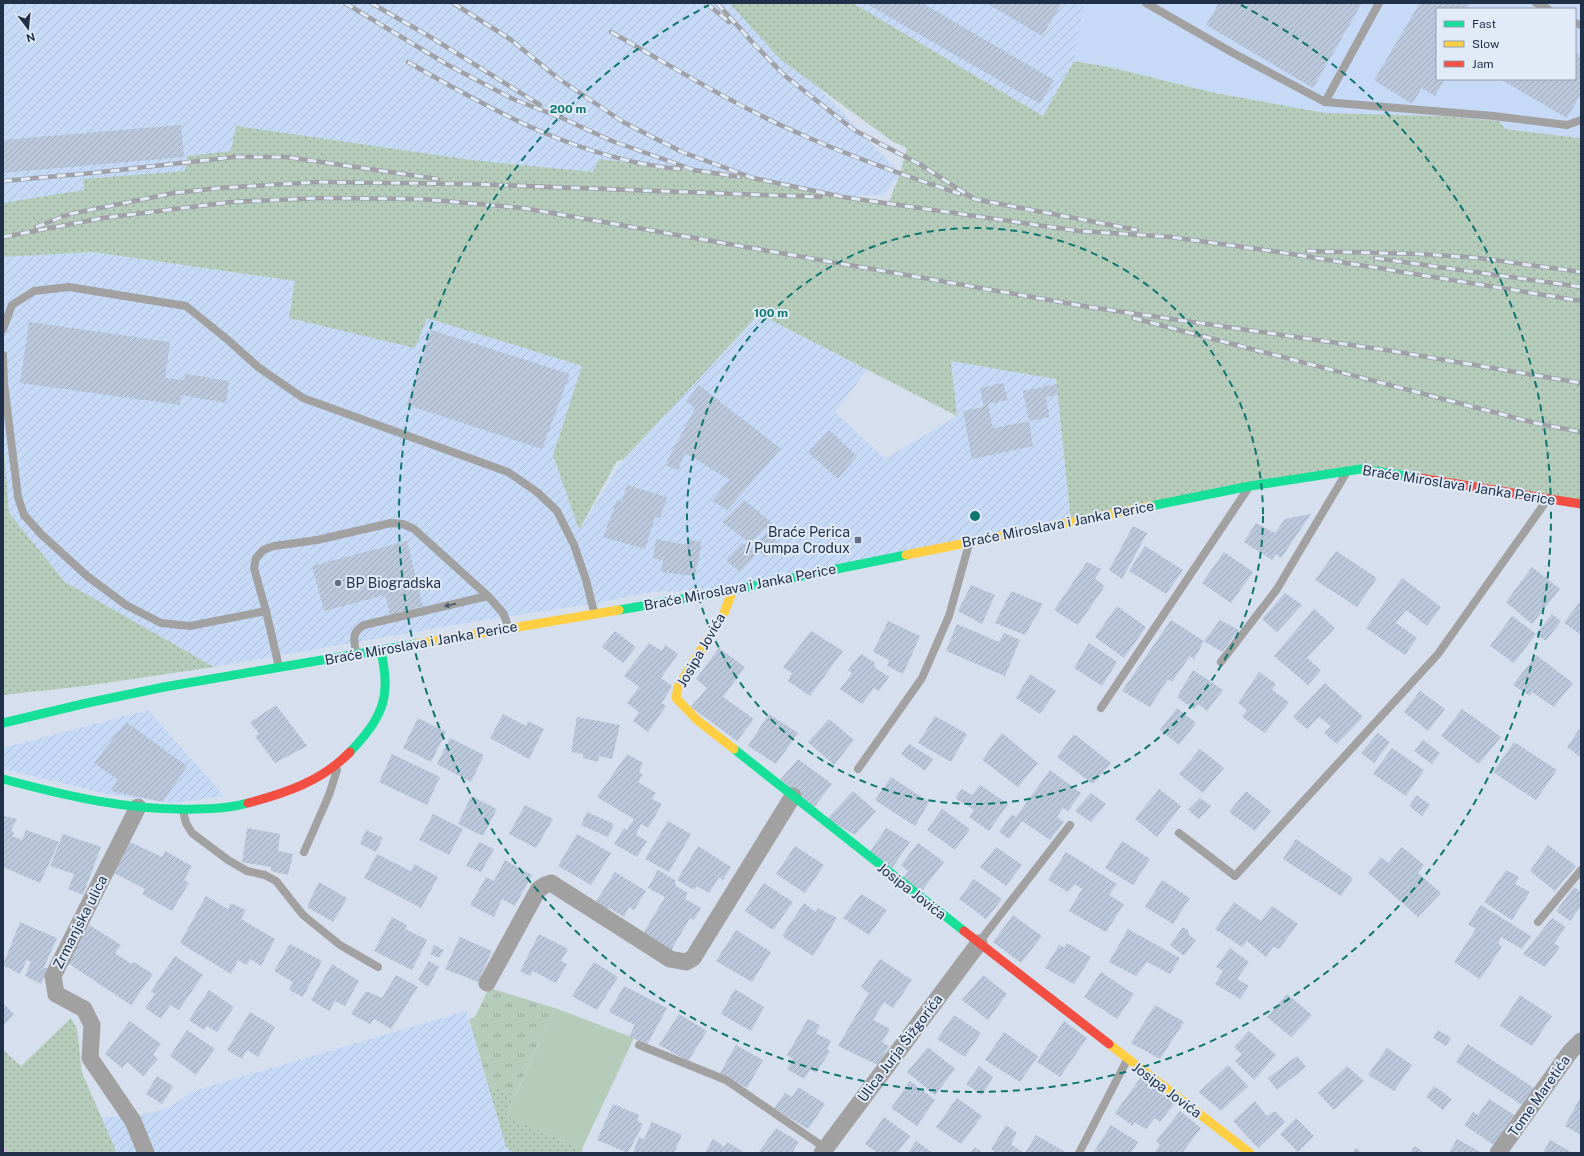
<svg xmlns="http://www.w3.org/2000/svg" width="1584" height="1156" font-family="'Public Sans',sans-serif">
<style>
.built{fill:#c6d9f6;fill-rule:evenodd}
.industrial{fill:url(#industrial-furrows)}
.grass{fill:url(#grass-dots)}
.park{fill:url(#park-tufts)}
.garden{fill:#b6ccbb}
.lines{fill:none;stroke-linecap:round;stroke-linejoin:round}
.stream{stroke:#d4b8e2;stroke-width:6}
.building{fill:url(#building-hatch)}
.lane{stroke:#a1a1a1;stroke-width:8}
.street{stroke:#a1a1a1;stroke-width:17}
.fast{stroke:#16e098;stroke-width:9}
.slow{stroke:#ffcf43;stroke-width:9}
.jam{stroke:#f24e42;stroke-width:9}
.rail-casing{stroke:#9fa1a6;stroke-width:4.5}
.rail{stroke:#e1eaf7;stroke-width:3;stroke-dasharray:9;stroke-linecap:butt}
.oneway{fill:#4d5868}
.ring{fill:none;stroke:#0f766e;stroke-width:2;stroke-dasharray:7 5}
.poi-dot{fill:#606d82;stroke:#e1eaf7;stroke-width:1.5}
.labels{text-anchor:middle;stroke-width:4;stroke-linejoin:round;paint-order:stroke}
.street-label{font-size:14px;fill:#203049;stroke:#e1eaf7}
.poi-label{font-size:14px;fill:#203049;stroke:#e1eaf7;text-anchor:end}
.centre{fill:#0f766e;stroke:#e1eaf7;stroke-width:2}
.ring-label{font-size:12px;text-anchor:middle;font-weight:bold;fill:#0f766e;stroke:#e1eaf7;stroke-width:4;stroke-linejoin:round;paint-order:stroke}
</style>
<defs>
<pattern id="industrial-furrows" width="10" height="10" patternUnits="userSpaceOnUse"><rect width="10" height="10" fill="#c6d9f6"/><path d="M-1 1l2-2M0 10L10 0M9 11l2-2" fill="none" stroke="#aabbd4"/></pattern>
<pattern id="grass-dots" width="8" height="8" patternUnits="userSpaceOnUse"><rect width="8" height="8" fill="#b6ccbb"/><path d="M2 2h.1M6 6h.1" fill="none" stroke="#94a69a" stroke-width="1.8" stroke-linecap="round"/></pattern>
<pattern id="park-tufts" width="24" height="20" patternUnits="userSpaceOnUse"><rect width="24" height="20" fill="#b6ccbb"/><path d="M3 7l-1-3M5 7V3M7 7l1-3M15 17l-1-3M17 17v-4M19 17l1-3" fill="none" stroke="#94a69a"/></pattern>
<pattern id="building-hatch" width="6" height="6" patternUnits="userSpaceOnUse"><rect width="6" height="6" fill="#bbc7da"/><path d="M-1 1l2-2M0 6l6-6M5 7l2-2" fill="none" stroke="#a0abbd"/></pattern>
</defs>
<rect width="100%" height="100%" fill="#d6dfed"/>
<path class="built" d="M1084 3H1580L1581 137 1578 138 1505 129 1499 121 1441 116 1325 113 1215 93 1110 67 1074 61ZM1437 9H1575V79H1437Z"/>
<g class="industrial">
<polygon points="3,3 739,3 900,174 884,195 3,224"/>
<polygon points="853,3 1084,3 1074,61 1043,116"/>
<polygon points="93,252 295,281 289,318 415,347 427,318 582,366 553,455 579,530 623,460 759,314 867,370 835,412 885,459 957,416 951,360 1056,379 1071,522 733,590 652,592 602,602 460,624 214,667 65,582 9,513 3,437 3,257"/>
<polygon points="148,710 224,796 173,803 107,794 3,769 3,748"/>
<polygon points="466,1011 506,1147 514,1153 117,1153 101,1118 151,1113 171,1107 190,1092"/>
</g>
<g class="grass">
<polygon points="729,3 853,3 1043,116 1074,61 1109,67 1215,93 1325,113 1441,116 1499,121 1505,129 1578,138 1581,137 1581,504 1361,469 1071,522 1056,379 951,361 957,416 759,314 623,460 617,461 579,530 553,455 582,366 427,318 415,348 289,318 295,281 93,252 3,257 3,203 84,190 83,179 185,171 187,156 231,151 236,126 471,160 593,172 599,159 753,178 843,197 888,204 900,174 907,148 892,141 781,60"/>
<polygon points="3,437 9,513 65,582 214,667 85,686 3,695"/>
<polygon points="71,1018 77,1029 82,1073 117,1153 3,1153 3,1050 21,1066"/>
<polygon points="488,1085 515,1095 506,1116 582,1149 581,1153 514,1153 506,1147"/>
</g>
<polygon class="park" points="489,988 555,1008 515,1095 488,1085 469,1019 475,1017"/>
<polygon class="garden" points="555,1008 634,1038 582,1149 506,1116"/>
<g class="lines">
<polyline class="stream" points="3,1150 4,1153"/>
</g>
<g class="building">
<polygon points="865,3 922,3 1054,80 1040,104"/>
<polygon points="986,3 1062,3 1042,36"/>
<polygon points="1219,3 1362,3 1313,88 1206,25"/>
<polygon points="1420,3 1470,3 1467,9 1437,9 1437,79 1445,79 1435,96 1422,88 1412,104 1374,80"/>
<polygon points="1575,53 1581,56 1581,93 1567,118 1500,79 1575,79"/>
<polygon points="181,125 184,157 3,173 3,140"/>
<polygon points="29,322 170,342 165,378 184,380 186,374 229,381 226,403 181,395 180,405 20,383"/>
<polygon points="431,330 570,374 542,449 407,405"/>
<polygon points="1003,383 1008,400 988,404 993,428 1029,421 1033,446 972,459 963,411 984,407 980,388"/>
<polygon points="1057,384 1058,394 1046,397 1049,417 1029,421 1023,391"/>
<polygon points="699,385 781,449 727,510 712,501 730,480 685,453 678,470 665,465 695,408 686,401"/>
<polygon points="829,430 857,456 838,479 808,452"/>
<polygon points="627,485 667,497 660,518 655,517 645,549 603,537 617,500 622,501"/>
<polygon points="744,500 772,523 750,543 722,522"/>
<polygon points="1311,514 1281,558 1276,554 1272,560 1244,542 1256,523 1275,533 1285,519"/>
<polygon points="1133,526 1147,533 1122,579 1109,570"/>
<polygon points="768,533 780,544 765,557 754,545"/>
<polygon points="656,539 687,545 688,539 702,542 695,576 661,572 663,560 653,558"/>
<polygon points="407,541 423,606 390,615 385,595 324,611 312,566"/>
<polygon points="742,543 757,554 740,572 726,560"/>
<polygon points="1145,546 1183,570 1166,594 1129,571"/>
<polygon points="1336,551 1377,578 1357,607 1315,580"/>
<polygon points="1224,552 1253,572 1231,603 1202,583"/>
<polygon points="1087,562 1101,569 1095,579 1105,586 1078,625 1054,610"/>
<polygon points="1532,567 1560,589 1532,624 1506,602"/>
<polygon points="1402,578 1441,607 1427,626 1406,610 1396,623 1417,638 1405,655 1366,628"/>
<polygon points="971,585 995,595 982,624 958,611"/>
<polygon points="1011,591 1043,604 1025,635 995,623"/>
<polygon points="1285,593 1302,605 1277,632 1262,619"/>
<polygon points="1581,600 1581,635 1564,623"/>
<polygon points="1117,606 1146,627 1124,658 1095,637"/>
<polygon points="1314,609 1335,628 1307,658 1321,670 1308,685 1274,656"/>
<polygon points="1552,614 1561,621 1546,641 1536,634"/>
<polygon points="1512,616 1536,634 1514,663 1490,646"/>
<polygon points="1171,620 1204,641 1194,659 1190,656 1172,682 1168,679 1150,707 1122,691"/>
<polygon points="1220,620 1239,630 1222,652 1204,641"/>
<polygon points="888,621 920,636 903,674 887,666 889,660 873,652"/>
<polygon points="957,624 999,642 1004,633 1020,640 1005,676 946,651"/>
<polygon points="615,631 636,647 623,663 602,647"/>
<polygon points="811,631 843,651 810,696 788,681 792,673 783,667"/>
<polygon points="649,643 662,651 665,645 678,654 661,678 672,686 662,703 666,706 648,732 633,721 639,712 627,703 639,687 624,676"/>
<polygon points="1089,643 1117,662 1102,686 1074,668"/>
<polygon points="719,648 745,667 723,697 754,719 737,741 691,707 707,688 696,679"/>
<polygon points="861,654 875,663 874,667 889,677 879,691 874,688 862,704 840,689 852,673 848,670"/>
<polygon points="1536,655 1573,683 1554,707 1532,692 1530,696 1513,685"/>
<polygon points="1193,670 1223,690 1207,711 1198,704 1194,709 1177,697"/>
<polygon points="1259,672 1276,684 1272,690 1289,702 1265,733 1242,717 1247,710 1238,703"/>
<polygon points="1030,674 1056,691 1040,714 1016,698"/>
<polygon points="1325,683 1363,717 1337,744 1324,733 1331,726 1319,717 1307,729 1293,717"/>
<polygon points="1420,691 1445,709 1428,731 1404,712"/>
<polygon points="276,705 307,746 275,763 255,736 259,734 250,722"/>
<polygon points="1177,708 1196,723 1179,745 1160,730"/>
<polygon points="1462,709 1501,737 1479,764 1441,736"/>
<polygon points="503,714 526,726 528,721 544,729 529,759 490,738"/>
<polygon points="769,714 798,733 776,764 748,746"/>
<polygon points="935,716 967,734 951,762 918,743"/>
<polygon points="577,717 620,725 612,759 599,756 598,762 583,758 583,754 571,752"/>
<polygon points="418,718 446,732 431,762 403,748"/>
<polygon points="829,719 854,740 834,765 808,742"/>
<polygon points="126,722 187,766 163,802 111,791 118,780 94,763"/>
<polygon points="1580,728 1581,753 1579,756 1567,747"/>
<polygon points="1002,733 1038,763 1018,787 982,760"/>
<polygon points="1378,733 1390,742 1374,763 1361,753"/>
<polygon points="1074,734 1111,763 1093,784 1057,757"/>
<polygon points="450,738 484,755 471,782 437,764"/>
<polygon points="1423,740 1440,753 1432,764 1414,751"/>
<polygon points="1514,742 1557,770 1536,800 1493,772"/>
<polygon points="909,744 933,759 925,771 901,754"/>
<polygon points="1392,748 1424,770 1406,796 1373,774"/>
<polygon points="1200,749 1224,768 1203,793 1179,774"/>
<polygon points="392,754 440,777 427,805 379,782"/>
<polygon points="627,754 643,763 639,772 643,775 638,782 656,793 652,799 662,804 648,828 641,824 636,835 647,841 637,857 614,844 624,828 627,830 634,819 597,797"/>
<polygon points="798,759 832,784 814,807 780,780"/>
<polygon points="1050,770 1081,793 1068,811 1063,808 1060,812 1057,817 1064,822 1050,840 1022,821 1009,839 999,832 1012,814 1016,817"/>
<polygon points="891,777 929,802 915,826 875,800"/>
<polygon points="980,785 1008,804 989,831 969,817 974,810 955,798 962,789 972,795"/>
<polygon points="1159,789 1181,806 1157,837 1135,819"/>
<polygon points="853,791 876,811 855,835 827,819"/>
<polygon points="1246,791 1271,811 1255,831 1229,812"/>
<polygon points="1091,793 1106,804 1091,822 1075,811"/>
<polygon points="1417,795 1430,805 1422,816 1409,806"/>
<polygon points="471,796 497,809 483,836 458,824"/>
<polygon points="1200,798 1211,806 1199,819 1188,810"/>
<polygon points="525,805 553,819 536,848 509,834"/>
<polygon points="942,809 970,829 955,850 927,830"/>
<polygon points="587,812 614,824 608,837 581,825"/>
<polygon points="433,814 463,829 449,855 419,840"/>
<polygon points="3,816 17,819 11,830 14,833 12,836 22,840 26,830 59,842 40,883 3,867"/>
<polygon points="668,821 691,834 669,872 645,859"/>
<polygon points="247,828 280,834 278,851 293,854 288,875 271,871 271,867 242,862"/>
<polygon points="886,828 910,842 892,868 869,853"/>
<polygon points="366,830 383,838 376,852 360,844"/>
<polygon points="63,834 101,847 83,895 68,889 74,874 50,866"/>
<polygon points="577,834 611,853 591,885 558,866"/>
<polygon points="1296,839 1353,878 1341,896 1283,859"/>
<polygon points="1122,841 1150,859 1133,885 1105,868"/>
<polygon points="130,842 162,857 165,851 192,866 184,880 189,883 172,911 142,894 145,889 114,873"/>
<polygon points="479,842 494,849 481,872 466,866"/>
<polygon points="918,843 944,862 921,892 903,878 908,871 901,865"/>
<polygon points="1548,845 1576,866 1555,891 1530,871"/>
<polygon points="698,846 731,867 723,880 719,877 709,893 697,886 694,890 677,880"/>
<polygon points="795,846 824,865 805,893 776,874"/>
<polygon points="996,847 1022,865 1006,886 980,867"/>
<polygon points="1402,847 1424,865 1418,873 1441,893 1418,917 1368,873 1381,857 1388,863"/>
<polygon points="1066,852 1117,884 1109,895 1124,904 1106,932 1069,911 1082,889 1075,884 1068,892 1048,880"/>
<polygon points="377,854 411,871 414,864 438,877 421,908 364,878"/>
<polygon points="505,860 532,875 515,906 502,899 494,917 470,905 486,877 494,881"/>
<polygon points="658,870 675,880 676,886 688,893 685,899 701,908 694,920 690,918 669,954 641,937 665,897 648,888"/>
<polygon points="1506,870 1519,877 1515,884 1530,892 1512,920 1484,902"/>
<polygon points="615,872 646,891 634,910 629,907 624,917 609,908 605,913 593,906"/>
<polygon points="974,879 1002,899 986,919 959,899"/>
<polygon points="1162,880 1190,898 1173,924 1145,907"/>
<polygon points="319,882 347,898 333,922 307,907"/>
<polygon points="764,883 793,902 773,930 745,911"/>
<polygon points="1574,887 1581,892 1581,906 1570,921 1556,911"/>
<polygon points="861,894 887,910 869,935 843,918"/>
<polygon points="206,896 228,909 231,903 246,910 241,919 275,939 261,966 250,959 247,965 238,960 231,974 180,943"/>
<polygon points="1234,902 1261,921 1272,906 1298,924 1279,949 1273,947 1266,957 1247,941 1242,947 1215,929"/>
<polygon points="804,903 816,912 818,908 837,918 813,956 782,936"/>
<polygon points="1481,905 1531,936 1522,949 1501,937 1498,943 1502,947 1480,979 1454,962 1476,929 1468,924"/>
<polygon points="1013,915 1042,936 1021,963 993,942"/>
<polygon points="392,917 407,925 405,929 427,940 412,970 374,951"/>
<polygon points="1552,918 1566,927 1554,943 1560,947 1545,967 1523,954"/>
<polygon points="20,922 57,938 44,967 48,969 41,984 25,976 31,962 27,960 20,974 3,965"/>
<polygon points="89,925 121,945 115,953 131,964 134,962 153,974 131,1005 65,961"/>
<polygon points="1183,927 1188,930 1189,935 1196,940 1184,956 1170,945"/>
<polygon points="1128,929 1180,958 1170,974 1147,962 1136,976 1109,962"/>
<polygon points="736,930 771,952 752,982 716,961"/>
<polygon points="539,934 568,949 561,961 567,964 556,983 533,971 530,976 520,971"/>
<polygon points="460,937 492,951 478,982 445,969"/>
<polygon points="1067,943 1091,957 1074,984 1045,968 1059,945 1064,947"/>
<polygon points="290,944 322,961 303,997 289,990 293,982 274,971"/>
<polygon points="434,945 444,950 439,958 430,954"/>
<polygon points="1230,948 1249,962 1237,979 1249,986 1240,999 1215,984 1223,971 1216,967"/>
<polygon points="175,956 203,975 179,1010 170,1005 161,1019 145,1008 155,994 151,991"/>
<polygon points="880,959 912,980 893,1008 884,1002 873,1020 890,1029 882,1042 889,1046 878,1065 838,1046 869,993 861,987"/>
<polygon points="429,961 439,967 428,987 418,980"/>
<polygon points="594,962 618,977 597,1010 572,996"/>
<polygon points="332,964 359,981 345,1006 335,1001 329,1011 311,1000"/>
<polygon points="1101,972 1134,994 1117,1019 1084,997"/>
<polygon points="396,975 418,987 391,1029 374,1019 370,1024 351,1014 366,991 382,998"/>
<polygon points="983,975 1007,994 988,1020 962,1000"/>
<polygon points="624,986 667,1008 647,1045 629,1036 635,1025 609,1012"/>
<polygon points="735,989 764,1007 751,1031 721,1014"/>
<polygon points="209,990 234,1007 217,1032 207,1026 204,1030 189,1020"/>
<polygon points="1287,994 1312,1015 1291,1037 1267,1017"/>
<polygon points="1520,995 1552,1016 1532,1046 1500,1026"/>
<polygon points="3,1003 14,1014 3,1026"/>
<polygon points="1155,1005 1184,1022 1160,1059 1131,1043"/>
<polygon points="250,1012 275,1027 258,1057 247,1050 242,1059 227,1050"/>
<polygon points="679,1014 707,1031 688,1061 659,1045"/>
<polygon points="954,1015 981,1033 965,1057 937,1039"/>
<polygon points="808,1019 820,1025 816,1033 831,1041 827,1049 830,1051 816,1073 810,1070 804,1079 787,1069 793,1059 787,1055"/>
<polygon points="130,1021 161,1044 153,1054 158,1059 143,1076 127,1062 122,1068 105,1054"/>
<polygon points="1064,1021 1087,1038 1060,1077 1037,1062"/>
<polygon points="187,1030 215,1049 196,1075 170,1056"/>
<polygon points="1438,1030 1451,1038 1446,1046 1433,1038"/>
<polygon points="1249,1031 1276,1055 1254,1080 1235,1061 1242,1054 1234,1047"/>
<polygon points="1004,1032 1038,1056 1020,1082 985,1060"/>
<polygon points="1468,1044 1534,1088 1522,1105 1456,1062"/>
<polygon points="736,1045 763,1060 747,1088 720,1073"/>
<polygon points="928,1047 955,1069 935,1095 907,1072"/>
<polygon points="1387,1048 1412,1065 1394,1091 1368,1075"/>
<polygon points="1297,1056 1306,1067 1277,1090 1268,1078"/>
<polygon points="1228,1065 1248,1086 1221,1111 1199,1092"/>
<polygon points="979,1066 993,1077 982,1095 966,1084"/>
<polygon points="1347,1066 1364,1081 1334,1110 1318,1093"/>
<polygon points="157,1076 173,1086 162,1104 146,1094"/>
<polygon points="1141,1077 1175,1103 1160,1122 1155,1118 1146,1129 1134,1122 1133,1126 1115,1113"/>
<polygon points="910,1081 935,1100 917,1126 891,1108"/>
<polygon points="1434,1086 1452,1099 1443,1110 1426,1097"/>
<polygon points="798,1087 825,1104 808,1129 774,1108 785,1093 792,1097"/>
<polygon points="1581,1096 1581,1135 1565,1126"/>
<polygon points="957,1098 982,1116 961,1144 936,1127"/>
<polygon points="1489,1099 1514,1115 1494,1145 1464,1125 1473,1112 1478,1115"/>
<polygon points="1255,1101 1267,1116 1275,1111 1285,1122 1258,1148 1233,1121"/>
<polygon points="613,1104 639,1115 637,1121 643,1124 628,1153 597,1140"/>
<polygon points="1180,1111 1201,1128 1182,1153 1154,1153 1160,1145 1156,1141"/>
<polygon points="884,1117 910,1136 897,1153 878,1153 865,1144"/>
<polygon points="1296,1118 1314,1136 1298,1152 1280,1134"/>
<polygon points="652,1122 682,1135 674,1153 633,1153 639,1137 644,1139"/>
<polygon points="1006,1125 1017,1133 1011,1144 1024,1153 993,1153 994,1151 991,1149"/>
<polygon points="1111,1125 1138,1142 1131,1153 1093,1153"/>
<polygon points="776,1128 799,1142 792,1153 758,1153"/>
<polygon points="1036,1135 1067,1153 1025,1153"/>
<polygon points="713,1139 724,1147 727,1142 744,1152 744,1153 705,1153"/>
<polygon points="1457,1139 1482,1153 1449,1153"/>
<polygon points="1550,1140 1573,1153 1543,1153"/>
<polygon points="916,1141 933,1153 908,1153"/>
<polygon points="1415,1146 1424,1153 1410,1153"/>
<polygon points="975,1147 983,1153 970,1153"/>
<polygon points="1356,1148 1362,1153 1352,1153"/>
</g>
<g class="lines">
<g class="lane">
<polyline points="1146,3 1233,53 1325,102 1494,116 1567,125 1581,120"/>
<polyline points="1536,3 1548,9"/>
<polyline points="1575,23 1581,25"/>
<polyline points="1325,102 1379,3"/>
<polyline points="3,329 12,305 34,291 69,287 186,306 228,340 258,367 303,398 508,472 537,492 557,511 574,545 586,580 594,612"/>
<polyline points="3,355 4,383 18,497 24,515 41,534 87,576 126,605 161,623 190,626 266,611"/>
<path d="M356 653C354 639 351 633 364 625L488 596"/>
<polyline points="1221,662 1277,589 1345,475"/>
<polyline points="279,667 266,611 254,568 256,558 263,550 274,546 317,540 391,523 403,524 414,529 488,596 503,613 509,628"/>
<polyline points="1101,708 1247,490"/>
<polyline points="858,769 922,678 949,616 969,544"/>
<polyline points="183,811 186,823 192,833 228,860 247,871 265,875 276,881 303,915 340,945 378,967"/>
<polyline points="1179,833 1235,876 1438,654 1547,500"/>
<polyline points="304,852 329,795 337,770"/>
<polyline points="1538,922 1581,870"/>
<polyline points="980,941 1070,825"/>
<polyline points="639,1045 726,1080 825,1148"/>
<polyline points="1079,1153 1127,1060"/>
</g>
<g class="street">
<polyline points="138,807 53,976 56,994 84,1009 92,1025 90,1058 133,1121 146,1153"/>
<polyline points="487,983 538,890 545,885 551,883 670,959 686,962 693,958 793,796"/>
<polyline points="822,1153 979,943"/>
<polyline points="1498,1153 1570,1052 1581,1041"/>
</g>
<g class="fast">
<polyline points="1151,506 1250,486 1361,469 1414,477"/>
<polyline points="619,610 733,590 906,555"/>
<polyline points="3,723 87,703 164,687 416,644"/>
<polyline points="734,749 964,931"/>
<path d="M350 752C367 734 385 713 385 687 386 675 383 662 381 650"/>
<path d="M3 779C66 796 130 811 196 809 213 809 231 808 248 803"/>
</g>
<g class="slow">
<polyline points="906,555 1151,506"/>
<polyline points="733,590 724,613 678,687 676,698 697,720 734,749"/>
<polyline points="416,644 619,610"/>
<polyline points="1109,1044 1250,1153"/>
</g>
<g class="jam">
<polyline points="1414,477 1581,504"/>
<path d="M248 803C286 793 322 781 350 752"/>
<polyline points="964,931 1109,1044"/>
</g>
<defs>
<g id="rail">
<polyline points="345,3 448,65 513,99 562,118 612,141 694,170 740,177"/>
<polyline points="371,3 432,38 540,105"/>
<polyline points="453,3 510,39 559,79 623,122 682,152 753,178 843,197 1079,231 1171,237 1279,252 1581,301"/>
<polyline points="706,3 729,22"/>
<polyline points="717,3 753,43 784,75 854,130 921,165 974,199 1137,230"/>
<path d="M611 32C673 67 734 105 798 133 851 157 906 176 960 194"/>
<path d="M408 62C493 111 581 160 680 169"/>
<polyline points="3,181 92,173 234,157 287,157 438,179"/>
<polyline points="36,227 70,214 174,193 220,188 317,182 471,184 821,197"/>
<polyline points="3,237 103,218 231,202 320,198 421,199 523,208 1089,307 1386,350 1581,383"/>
<polyline points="1307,251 1421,254 1479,258 1581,272"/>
<polyline points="1375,258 1581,287"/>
<polyline points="1133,318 1535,423 1581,432"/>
</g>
</defs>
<use href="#rail" class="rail-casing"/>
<use href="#rail" class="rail"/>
</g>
<defs><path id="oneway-solid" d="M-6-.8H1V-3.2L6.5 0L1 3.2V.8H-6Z"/></defs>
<use class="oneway" href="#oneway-solid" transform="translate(450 605) rotate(167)"/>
<g class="ring">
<circle cx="975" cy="516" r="288"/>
<path d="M1241 5A576 576 0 1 1 709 5"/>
</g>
<g class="poi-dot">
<rect x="854" y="536" width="8" height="8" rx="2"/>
<circle cx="338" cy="583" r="4"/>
</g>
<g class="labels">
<g class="street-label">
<text transform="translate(1459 485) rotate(9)" y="5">Braće Miroslava i Janka Perice</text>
<text transform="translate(1058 524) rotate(-11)" y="5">Braće Miroslava i Janka Perice</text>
<text transform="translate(740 587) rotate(-11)" y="5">Braće Miroslava i Janka Perice</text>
<text transform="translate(421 643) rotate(-10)" y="5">Braće Miroslava i Janka Perice</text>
<text transform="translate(701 650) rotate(-60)" y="5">Josipa Jovića</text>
<text transform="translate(912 891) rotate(38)" y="5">Josipa Jovića</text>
<text transform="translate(80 922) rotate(-63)" y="5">Zrmanjska ulica</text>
<text transform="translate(900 1048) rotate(-53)" y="5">Ulica Jurja Šižgorića</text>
<text transform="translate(1167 1090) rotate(37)" y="5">Josipa Jovića</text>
<text transform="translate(1539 1096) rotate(-55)" y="5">Tome Maretića</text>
</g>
<g class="poi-label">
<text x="850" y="537">Braće Perica<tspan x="850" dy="16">/ Pumpa Crodux</tspan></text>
<text x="346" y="588" text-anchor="start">BP Biogradska</text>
</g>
</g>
<circle cx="975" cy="516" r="6" class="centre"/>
<g class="ring-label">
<text x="568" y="113">200 m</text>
<text x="771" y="317">100 m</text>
</g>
<rect width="1584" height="1156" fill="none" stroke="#203049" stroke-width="8"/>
<rect x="1436" y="8" width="140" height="72" fill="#e1eaf7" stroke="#94a0b1"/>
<rect x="1444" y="21" width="20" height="6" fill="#16e098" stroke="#94a0b1"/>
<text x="1472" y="28" font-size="12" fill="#203049">Fast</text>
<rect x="1444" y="41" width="20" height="6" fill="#ffcf43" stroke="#94a0b1"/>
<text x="1472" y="48" font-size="12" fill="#203049">Slow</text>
<rect x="1444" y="61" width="20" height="6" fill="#f24e42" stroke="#94a0b1"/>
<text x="1472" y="68" font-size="12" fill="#203049">Jam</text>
<g transform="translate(28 28) rotate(164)" stroke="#e1eaf7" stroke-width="3" paint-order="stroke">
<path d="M0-3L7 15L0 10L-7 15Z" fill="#203049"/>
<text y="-6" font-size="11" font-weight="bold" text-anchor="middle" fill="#203049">N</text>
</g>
</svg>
